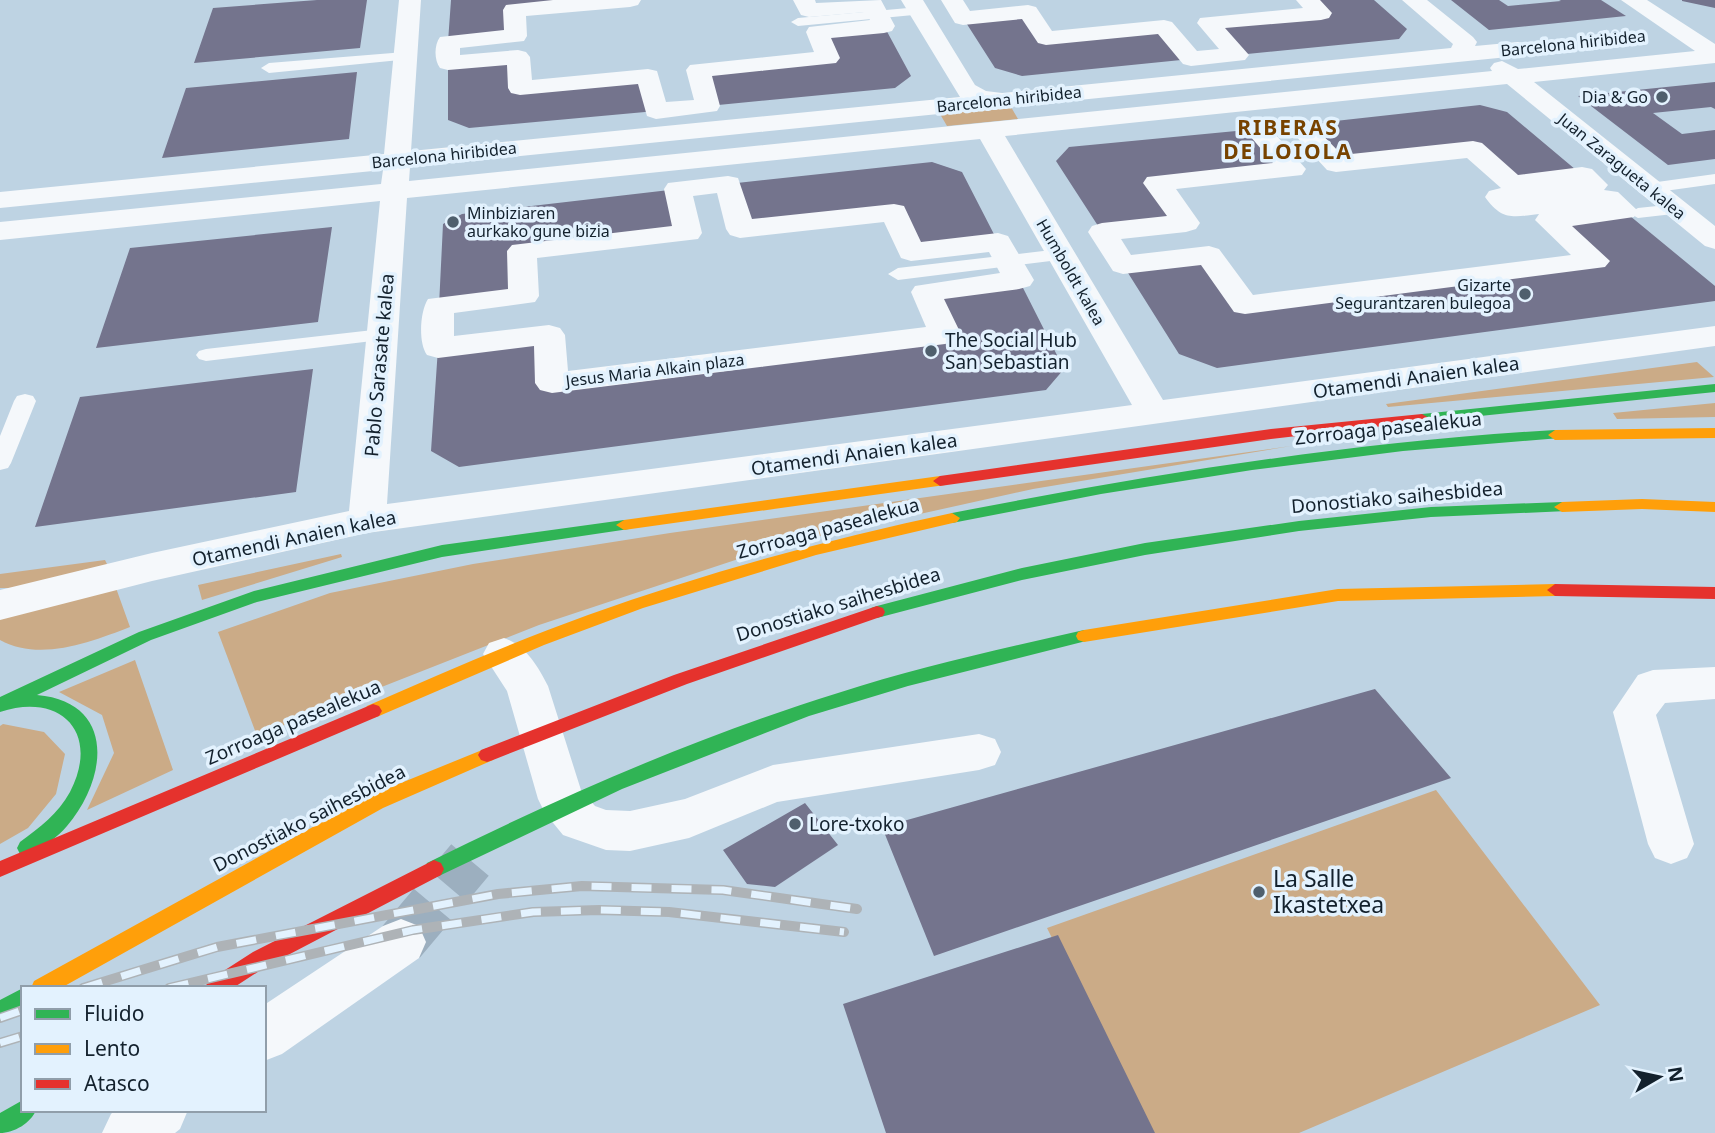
<svg xmlns="http://www.w3.org/2000/svg" width="1715" height="1133" viewBox="0 0 1715 1133" font-family="'Noto Sans',sans-serif">
<style>
.green{fill:#cbab87}
.building{fill:#74748d}
.lines{fill:none;stroke-linecap:round;stroke-linejoin:round}
.street-tunnel{stroke:#9cafbf;stroke-width:49;stroke-dasharray:49 24;stroke-linecap:butt}
.lane{fill:#f5f8fb;fill-rule:evenodd}
.street{fill:#f5f8fb;fill-rule:evenodd}
.fast{fill:#30b455;fill-rule:evenodd}
.slow{fill:#ff9f0a;fill-rule:evenodd}
.jam{fill:#e5322d;fill-rule:evenodd}
.rail-casing{stroke:#aeb3b7;stroke-width:10}
.rail{stroke:#e3f2fe;stroke-width:7;stroke-dasharray:20;stroke-linecap:butt}
.poi-dot{fill:#4f5f6d;stroke:#e3f2fe;stroke-width:2.5}
.labels{text-anchor:middle;stroke-width:7;stroke-linejoin:round;paint-order:stroke}
.far-street-label{font-size:16px;fill:#13212d;stroke:#e3f2fe}
.far-poi-label{font-size:16px;fill:#13212d;stroke:#e3f2fe;text-anchor:end}
.poi-label{font-size:19px;fill:#13212d;stroke:#e3f2fe;text-anchor:start}
.street-label{font-size:19px;fill:#13212d;stroke:#e3f2fe}
.far-district-label{font-size:21px;font-weight:bold;letter-spacing:2px;fill:#774300;stroke:#e3f2fe}
.near-poi-label{font-size:23px;fill:#13212d;stroke:#e3f2fe;text-anchor:start}
</style>
<rect width="100%" height="100%" fill="#bed3e3"/>
<path class="green" d="M1011,107L1018,119L947,126L940,114Z
M1697,362L1714,377L1388,407L1386,404Z
M1715,403V417L1617,419L1613,413Z
M1291,446L1033,489L784,544L539,625L257,736L218,632L330,593L473,564L670,533Z
M341,554L342,557L202,600L198,585Z
M105,560L108,566L15,588H0V574Z
M116,588L130,627C91,642 40,662 0,640V619Z
M135,660L173,770L87,810L114,753L102,715L59,692Z
M3,724L44,732L65,754L56,794L28,828L0,844V726Z
M1436,790L1600,1005L1299,1133H1149L1047,928Z"/>
<path class="building" d="M317,0H367L360,48L194,63L213,8Z
M451,0H607L514,10L516,36L448,42Z
M1307,0H1374L1407,29L1399,39L1237,55L1208,23L1321,13Z
M1451,0H1499L1508,6L1561,1L1559,0H1601L1626,16L1489,30Z
M1682,0H1715V8L1682,1Z
M1028,12L1046,38L1164,27L1191,59L1022,76L995,68L963,18Z
M884,26L911,76L895,88L708,106L698,70L828,58L817,32Z
M518,57L520,88L648,76L656,111L469,128L448,120V63Z
M357,72L349,139L162,158L186,88Z
M1715,82V109L1711,107L1653,113L1682,134L1715,130V159L1668,165L1578,96Z
M1480,105L1507,112L1582,175L1512,184L1473,149L1336,164L1299,125Z
M1257,129L1293,169L1157,183L1186,223L1102,232L1056,161L1069,147Z
M932,162L962,172L998,242L911,252L894,212L740,229L728,184Z
M678,189L688,233L522,251L524,296L439,306L443,224L462,214Z
M1624,211L1715,286V301L1217,368L1179,354L1123,265L1209,255L1245,305L1595,261L1549,220Z
M332,227L318,322L96,348L130,248Z
M1019,280L1064,369L1046,390L459,467L431,451L438,348L549,335L552,383L945,334L926,292Z
M313,369L296,492L35,527L80,397Z
M1375,689L1451,778L934,956L882,827Z
M805,803L838,845L775,887L747,884L723,850Z
M1058,935L1155,1133H886L843,1004Z"/>
<g class="lines">
<path class="street-tunnel" d="M401,942L470,860"/>
<path class="lane" d="M919,7L924,8V14L798,26L791,22L798,18Z
M405,52L410,53L412,56L410,59L269,73L261,68L269,63Z
M1715,174V184L1650,193L1641,188L1650,183Z
M1676,204L1682,205L1685,209L1682,213L1638,218L1629,213L1638,208Z
M1060,249L1069,255L1067,259L898,280L888,274L898,268Z
M382,329L389,331L392,335L389,339L206,361L199,359L196,355L199,351L206,349Z
M25,394L33,396L36,401L11,463L8,468L0,470V436L14,401L17,396Z"/>
<path class="street" d="M399,0H421L411,151L960,97L901,0H923L975,85L986,91L1002,93L1451,48L1453,44L1402,0H1427L1473,37L1477,42L1475,46L1518,42L1526,44L1530,49L1526,54L1518,56L410,167L409,181L1492,71L1490,68L1494,63L1502,61L1518,69L1695,51L1621,0H1647L1715,44V63L1534,82L1715,226V249L1705,246L1507,84L1005,136L1163,400L1715,326V346L367,533L152,581L0,620V590L152,553L349,511L380,201L0,240V222L381,184L383,170L0,208V192L384,154ZM980,139L1132,405L387,504L407,198Z
M553,0H641L638,5L630,7L526,16L527,36L524,41L460,48V55L518,50L526,52L530,57L532,80L648,69L657,71L666,102L694,100L686,70L690,65L814,52L806,32L809,27L870,20L866,12L809,17L801,15L793,0H815L816,3L881,0L895,26L892,31L884,33L831,38L840,58L836,63L712,76L720,106L717,111L656,119L647,116L638,84L520,95L511,93L508,88L507,65L448,70L440,68C434,60 434,45 440,37L504,30L503,10L506,5Z
M941,0H963L970,11L1028,5L1036,7L1052,31L1164,20L1172,22L1197,51L1219,49L1197,23L1200,18L1303,8L1296,0H1320L1332,13L1329,18L1321,20L1225,28L1249,55L1245,60L1191,66L1183,64L1158,34L1046,45L1038,43L1022,19L963,25L955,23Z
M1299,117L1308,120L1342,155L1473,141L1482,143L1518,175L1582,167L1592,169L1608,185L1604,190L1618,192L1638,211L1634,217L1572,226L1610,261L1605,267L1245,314L1234,312L1201,265L1123,274L1113,271L1088,232L1092,226L1102,223L1167,216L1143,183L1147,177L1273,163L1244,129L1248,124ZM1293,133L1327,170L1336,172L1467,158L1501,188L1489,191L1485,197C1502,221 1513,217 1539,214L1535,220L1571,255L1253,295L1219,249L1209,246L1131,255L1121,239L1186,232L1196,229L1200,223L1176,189L1302,175L1306,169L1276,135Z
M728,176L738,178L752,219L894,204L904,206L921,242L998,233L1008,236L1034,280L1030,286L1019,289L944,299L961,334L956,341L945,344L552,393L540,390L535,383L534,346L438,358L427,355C418,343 420,311 428,299L508,289L507,251L512,245L672,226L664,189L668,183ZM717,193L726,229L730,235L740,238L884,222L901,258L911,261L989,252L1000,273L915,286L911,292L926,327L568,371L565,335L560,328L549,325L454,336V313L535,302L539,296L537,258L698,239L702,233L693,196Z
M504,638C525,645 538,666 548,686L581,790L595,806L606,810L630,811L685,799L773,765L979,734L995,739L1001,752L995,765L979,770L777,802L689,838L630,851L606,850L563,835L545,813L538,799L507,691L483,654L489,643Z
M1715,667V699L1665,703L1656,715L1694,844L1687,858L1671,864L1655,858L1648,844L1613,712L1638,675L1653,670Z
M401,919L419,926L426,942L419,958L282,1054L264,1061V1005L383,926Z
M115,1110H188L180,1129L175,1133H102L111,1114Z"/>
<path class="fast" d="M1715,384V392L1422,422L1415,418L1422,414Z
M1555,430L1562,435L1560,438L1403,451L1252,470L1101,494L952,523L944,518L952,513C1152,474 1352,442 1555,430Z
M1562,502L1567,503L1570,507L1567,511L1431,517L1299,531L1145,555L1022,580L877,618L871,616L869,612L871,608L877,606L1022,568L1145,543L1299,521L1431,507Z
M624,520L629,521L632,525L629,529L442,557L257,602L151,640L37,695C116,702 108,778 67,826C58,837 45,845 34,854L27,856L20,854L17,848L20,842C40,827 58,814 70,792C101,732 60,692 0,712V697L139,632L254,591L442,545Z
M1084,630L1090,632L1092,636L1090,640L908,686L809,716L622,789L441,875L434,878L427,875L424,869L427,863C560,797 696,737 838,693C919,667 1001,649 1084,630Z
M23,988V1009L0,1021V1000Z
M23,1100V1110H36C31,1123 14,1133 0,1133V1113Z"/>
<path class="slow" d="M1715,428V438L1555,440L1548,435L1555,430Z
M940,476L945,477L947,481L945,485L624,530L616,525L624,520Z
M1642,499L1715,502V512L1642,509L1562,512L1554,507L1562,502Z
M952,513L960,518L957,522L816,555L643,608L544,645L379,716L373,718L367,716L364,711L367,706C440,674 513,642 588,615C707,572 829,539 952,513Z
M1555,584L1563,590L1555,596L1338,601L1084,642L1078,640L1076,636L1078,632L1084,630L1338,589Z
M487,748L493,750L496,755L493,760L383,808L61,988H31L34,981L369,796Z"/>
<path class="jam" d="M1422,414L1429,418L1427,421L1271,439L940,486L933,481L940,476L1271,429Z
M1555,584L1715,587V599L1555,596L1547,590Z
M877,606L883,608L885,612L883,616L687,684L493,760L487,762L481,760L478,755L481,750L674,675Z
M373,704L379,706L382,711L379,716L0,877V861Z
M434,860L441,863L444,869L441,875L267,966L233,988H205L208,981L253,952Z"/>
<g class="rail-casing">
<path id="rail" d="M83,988L217,947L498,894L582,886L723,890L857,909
M169,988L413,930L533,912L599,910L669,912L844,932
M0,1018L23,1010
M0,1043L23,1036"/>
</g>
<use href="#rail" class="rail"/>
</g>
<g class="poi-dot">
<circle cx="1662" cy="97" r="7"/>
<circle cx="453" cy="222" r="7"/>
<circle cx="1525" cy="294" r="7"/>
<circle cx="931" cy="351" r="7"/>
<circle cx="795" cy="824" r="7"/>
<circle cx="1259" cy="892" r="7"/>
</g>
<g class="labels">
<g class="far-street-label">
<text transform="translate(1573 43) rotate(-6)" y="6">Barcelona hiribidea</text>
<text transform="translate(1009 99) rotate(-6)" y="6">Barcelona hiribidea</text>
<text transform="translate(444 155) rotate(-6)" y="6">Barcelona hiribidea</text>
<text transform="translate(1622 166) rotate(39)" y="6">Juan Zaragueta kalea</text>
<text transform="translate(1071 272) rotate(60)" y="6">Humboldt kalea</text>
<text transform="translate(655 370) rotate(-7)" y="6">Jesus Maria Alkain plaza</text>
</g>
<g class="far-poi-label">
<text x="1648" y="103">Dia &amp; Go</text>
<text x="467" y="219" text-anchor="start">Minbiziaren<tspan x="467" dy="18">aurkako gune bizia</tspan></text>
<text x="1511" y="291">Gizarte<tspan x="1511" dy="18">Segurantzaren bulegoa</tspan></text>
</g>
<g class="poi-label">
<text x="945" y="347">The Social Hub<tspan x="945" dy="22">San Sebastian</tspan></text>
<text x="809" y="831">Lore-txoko</text>
</g>
<g class="street-label">
<text transform="translate(379 365) rotate(-85)" y="7">Pablo Sarasate kalea</text>
<text transform="translate(1416 377) rotate(-8)" y="7">Otamendi Anaien kalea</text>
<text transform="translate(1388 428) rotate(-6)" y="7">Zorroaga pasealekua</text>
<text transform="translate(854 454) rotate(-8)" y="7">Otamendi Anaien kalea</text>
<text transform="translate(1397 497) rotate(-5)" y="7">Donostiako saihesbidea</text>
<text transform="translate(828 528) rotate(-15)" y="7">Zorroaga pasealekua</text>
<text transform="translate(294 538) rotate(-12)" y="7">Otamendi Anaien kalea</text>
<text transform="translate(838 604) rotate(-17)" y="7">Donostiako saihesbidea</text>
<text transform="translate(293 722) rotate(-23)" y="7">Zorroaga pasealekua</text>
<text transform="translate(309 818) rotate(-27)" y="7">Donostiako saihesbidea</text>
</g>
<g class="far-district-label">
<text x="1288" y="135">RIBERAS<tspan x="1288" dy="24">DE LOIOLA</tspan></text>
</g>
<g class="near-poi-label">
<text x="1273" y="887">La Salle<tspan x="1273" dy="26">Ikastetxea</tspan></text>
</g>
</g>
<rect x="21" y="986" width="245" height="126" fill="#e3f2fe" stroke="#909eaa" stroke-width="2"/>
<rect x="35" y="1009" width="35" height="10" fill="#30b455" stroke="#909eaa" stroke-width="2"/>
<text x="84" y="1021" font-size="21" fill="#13212d">Fluido</text>
<rect x="35" y="1044" width="35" height="10" fill="#ff9f0a" stroke="#909eaa" stroke-width="2"/>
<text x="84" y="1056" font-size="21" fill="#13212d">Lento</text>
<rect x="35" y="1079" width="35" height="10" fill="#e5322d" stroke="#909eaa" stroke-width="2"/>
<text x="84" y="1091" font-size="21" fill="#13212d">Atasco</text>
<g transform="translate(1659 1077) rotate(81)" stroke="#e3f2fe" stroke-width="5" paint-order="stroke">
<path d="M0-5L12 26L0 18L-12 26Z" fill="#13212d"/>
<text y="-10" font-size="19" font-weight="bold" text-anchor="middle" fill="#13212d">N</text>
</g>
</svg>
